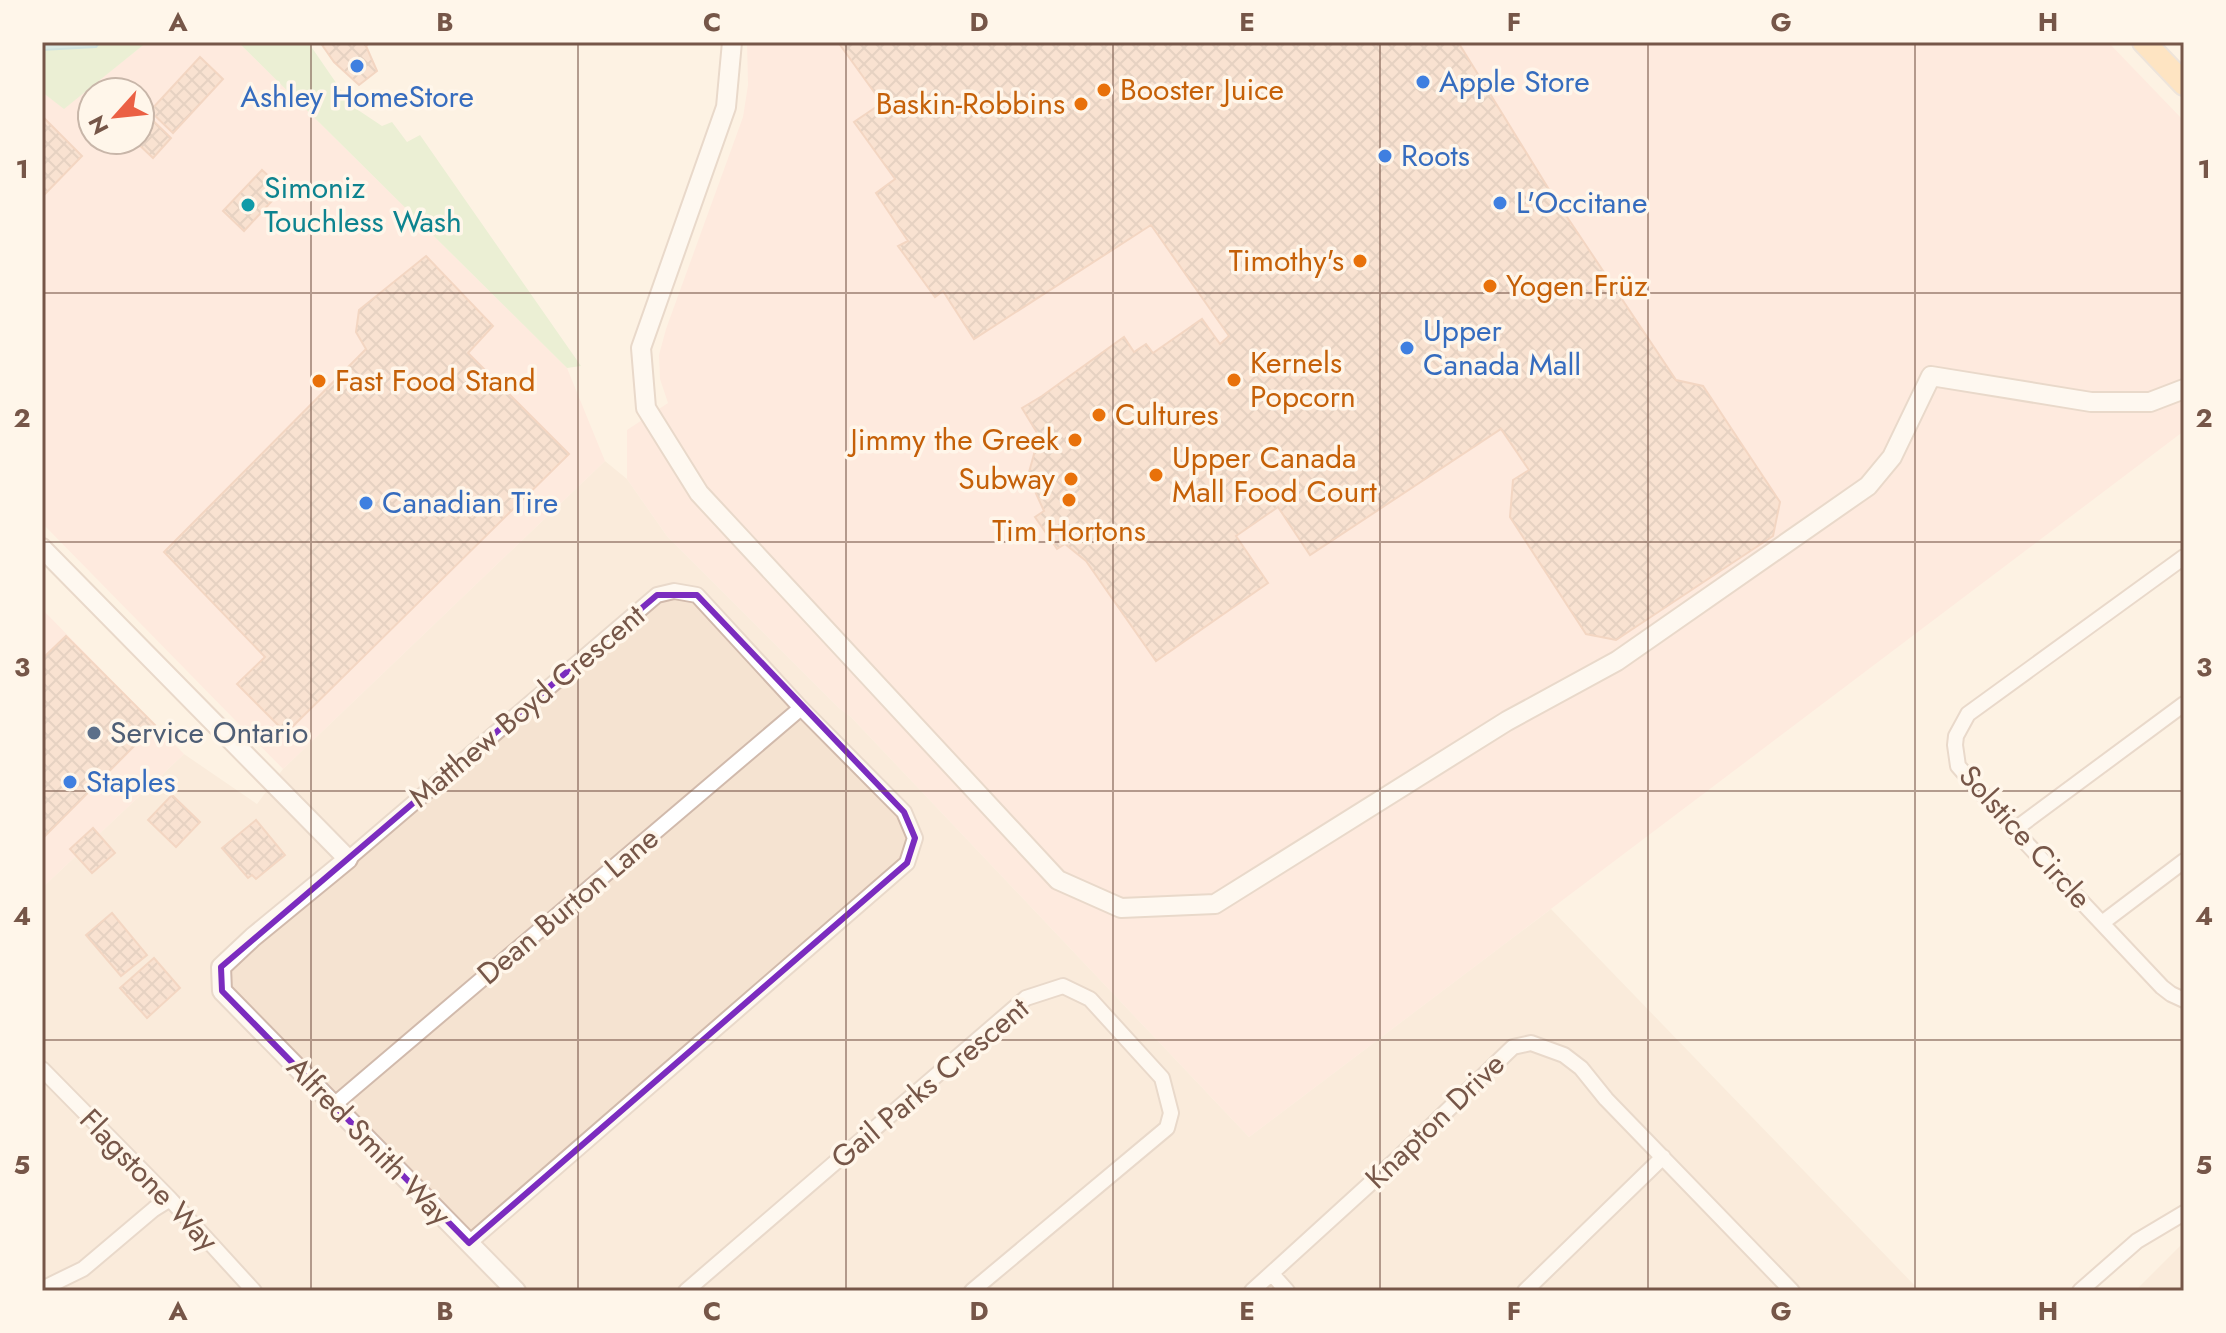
<svg xmlns="http://www.w3.org/2000/svg" width="2226" height="1333" viewBox="0 0 2226 1333" font-family="Jost,sans-serif">
<style>
.residential{fill:#f5e3d1}
.commercial{fill:#fee0d7;fill-rule:evenodd}
.grass{fill:#d5ebc1}
.water{fill:url(#water-ripples);stroke:#9dd3d9;stroke-width:2}
.building{fill:url(#building-cross-hatch);stroke:#e7b39a;stroke-width:2}
.lines{fill:none;stroke-linecap:round;stroke-linejoin:round}
.minor-casing{stroke:#d1baac;stroke-width:18}
.tertiary-casing{stroke:#d1baac;stroke-width:22}
.primary-casing{stroke:#dbd3cf;stroke-width:26}
.minor{stroke:#fff;stroke-width:14}
.tertiary{stroke:#fff;stroke-width:18}
.primary{stroke:#fed399;stroke-width:22}
.marked{fill:none;stroke:#7b2cbf;stroke-width:6;stroke-linejoin:round}
.grid{fill:none;stroke:#765648;stroke-width:2;stroke-opacity:0.55}
.shop-dot{fill:#3f7fe0;stroke:#fff6ea;stroke-width:3}
.food-dot{fill:#e8710a;stroke:#fff6ea;stroke-width:3}
.culture-dot{fill:#0f9aa8;stroke:#fff6ea;stroke-width:3}
.service-dot{fill:#5c6f8a;stroke:#fff6ea;stroke-width:3}
.labels{text-anchor:middle;stroke-width:7;stroke-linejoin:round;paint-order:stroke}
.shop-label{font-size:30px;fill:#366cbe;stroke:#fff6ea;text-anchor:start}
.food-label{font-size:30px;fill:#c56008;stroke:#fff6ea;text-anchor:start}
.culture-label{font-size:30px;fill:#0d838f;stroke:#fff6ea;text-anchor:start}
.street-label{font-size:30px;fill:#765648;stroke:#fff6ea}
.service-label{font-size:30px;fill:#4e5e75;stroke:#fff6ea;text-anchor:start}
.neatline{fill:none;stroke:#765648;stroke-width:3}
.grid-label{font-size:26px;text-anchor:middle;font-weight:bold;fill:#765648}
</style>
<defs>
<pattern id="water-ripples" width="26" height="14" patternUnits="userSpaceOnUse" patternTransform="scale(2)"><rect width="26" height="14" fill="#b7e3e7"/><path d="M2 4q2-2 4 0t4 0M15 11q2-2 4 0t4 0" fill="none" stroke="#99bbbd"/></pattern>
<pattern id="building-cross-hatch" width="8" height="8" patternUnits="userSpaceOnUse" patternTransform="scale(2)"><rect width="8" height="8" fill="#f3ceba"/><path d="M0 0l8 8M0 8l8-8" fill="none" stroke="#c9aa99"/></pattern>
</defs>
<rect width="100%" height="100%" fill="#fdf2e3"/>
<path class="residential" d="M605,461L627,479L667,536L839,708L851,717L1249,1137L1551,909L1920,1291H42V888L184,754L257,804L283,769Z
M2184,1242V1291H2135Z"/>
<path class="commercial" d="M147,42H238L567,368L605,461L283,769L42,523V92L64,108ZM92,92H140V140H92Z
M747,42H2108L2184,121V431L1249,1137L851,717L839,708L667,536L627,479V430L668,403L660,379L659,355L666,329L743,117L748,85Z
M42,609L184,754L42,888Z"/>
<path class="grass" d="M42,42H147L64,109L42,92Z
M238,42H308L352,106L382,126L392,122L407,142L420,135L581,366L567,368Z"/>
<path class="water" d="M42,42H100L96,47L42,50Z"/>
<path class="building" d="M320,42H371L366,46L377,71L359,85L334,62Z
M838,42H1458L1553,196L1676,380L1703,386L1780,502L1773,536L1616,640L1586,634L1510,517L1513,480L1529,470L1501,429L1310,555L1278,507L1236,536L1268,583L1156,661L1086,561L1065,544L1057,549L1035,517L1044,511L1028,476L1039,436L1022,408L1042,396L1124,337L1134,352L1146,344L1153,353L1202,319L1220,344L1229,336L1151,225L974,339L943,291L935,297L898,246L908,241L876,193L895,179L854,122L882,103Z
M200,57L223,79L173,133L150,111Z
M141,109L171,138L153,158L134,140H140Z
M42,116L82,156L42,197Z
M262,170L283,189L244,231L223,211Z
M426,256L493,326L468,353L569,454L286,733L237,684L265,657L164,552L366,349L356,332L359,310Z
M66,636L155,725L42,839V659Z
M172,795L200,822L176,847L148,820Z
M256,820L285,855L256,879L252,875L248,878L222,848Z
M93,828L115,853L92,873L70,849Z
M112,913L147,955L121,976L86,935Z
M154,958L180,988L147,1018L120,988Z"/>
<g class="lines">
<g class="minor-casing">
<path id="minor" d="M2184,557L1968,714L1956,736L1955,745L1958,766L2014,830L2162,987L2171,994L2184,1000
M2014,830L2184,704
M348,859L657,595L674,591L697,595L801,708L904,812L915,838L907,863L469,1243
M2102,923L2184,861
M42,1069L170,1199L254,1291
M335,1104L801,708
M1272,1274L1287,1291
M42,1289L83,1269L154,1209L170,1199
M686,1291L1026,998L1063,986L1090,999L1162,1078L1171,1113L1167,1128L972,1291
M1252,1291L1396,1160L1513,1047L1531,1043L1564,1055L1581,1068L1606,1099L1792,1291
M1525,1291L1663,1157
M2080,1291L2137,1241L2184,1213"/>
</g>
<g class="tertiary-casing">
<path id="tertiary" d="M732,42L726,107L641,348L646,408L699,493L1058,880L1121,908L1215,904L1507,721L1617,661L1868,486L1892,457L1931,376L2091,402H2150L2184,389
M42,548L348,859L253,937L221,967L222,991L516,1291"/>
</g>
<g class="primary-casing">
<path id="primary" d="M2144,42L2184,84"/>
</g>
<use href="#minor" class="minor"/>
<use href="#tertiary" class="tertiary"/>
<use href="#primary" class="primary"/>
</g>
<path d="M0 0H2226V1333H0ZM657,595H697L904,812L915,838L907,863L469,1243L222,991L221,967Z" fill="#fdf2e3" fill-opacity=".55" fill-rule="evenodd"/>
<path class="marked" d="M657,595H697L904,812L915,838L907,863L469,1243L222,991L221,967Z"/>
<path class="grid" d="M311,42V1291M578,42V1291M846,42V1291M1113,42V1291M1380,42V1291M1648,42V1291M1915,42V1291M42,293H2184M42,542H2184M42,791H2184M42,1040H2184"/>
<g class="shop-dot">
<circle cx="357" cy="66" r="8"/>
<circle cx="1423" cy="82" r="8"/>
<circle cx="1385" cy="156" r="8"/>
<circle cx="1500" cy="203" r="8"/>
<circle cx="1407" cy="348" r="8"/>
<circle cx="366" cy="503" r="8"/>
<circle cx="70" cy="782" r="8"/>
</g>
<g class="food-dot">
<circle cx="1104" cy="90" r="8"/>
<circle cx="1081" cy="104" r="8"/>
<circle cx="1360" cy="261" r="8"/>
<circle cx="1490" cy="286" r="8"/>
<circle cx="1234" cy="380" r="8"/>
<circle cx="319" cy="381" r="8"/>
<circle cx="1099" cy="415" r="8"/>
<circle cx="1075" cy="440" r="8"/>
<circle cx="1156" cy="475" r="8"/>
<circle cx="1071" cy="479" r="8"/>
<circle cx="1069" cy="500" r="8"/>
</g>
<circle class="culture-dot" cx="248" cy="205" r="8"/>
<circle class="service-dot" cx="94" cy="733" r="8"/>
<g class="labels">
<g class="shop-label">
<text x="1439" y="92">Apple Store</text>
<text x="357" y="107" text-anchor="middle">Ashley HomeStore</text>
<text x="1401" y="166">Roots</text>
<text x="1516" y="213">L'Occitane</text>
<text x="1423" y="341">Upper<tspan x="1423" dy="34">Canada Mall</tspan></text>
<text x="382" y="513">Canadian Tire</text>
<text x="86" y="792">Staples</text>
</g>
<g class="food-label">
<text x="1120" y="100">Booster Juice</text>
<text x="1065" y="114" text-anchor="end">Baskin-Robbins</text>
<text x="1344" y="271" text-anchor="end">Timothy's</text>
<text x="1506" y="296">Yogen Früz</text>
<text x="1250" y="373">Kernels<tspan x="1250" dy="34">Popcorn</tspan></text>
<text x="335" y="391">Fast Food Stand</text>
<text x="1115" y="425">Cultures</text>
<text x="1059" y="450" text-anchor="end">Jimmy the Greek</text>
<text x="1172" y="468">Upper Canada<tspan x="1172" dy="34">Mall Food Court</tspan></text>
<text x="1055" y="489" text-anchor="end">Subway</text>
<text x="1069" y="541" text-anchor="middle">Tim Hortons</text>
</g>
<g class="culture-label">
<text x="264" y="198">Simoniz<tspan x="264" dy="34">Touchless Wash</tspan></text>
</g>
<g class="street-label">
<text transform="translate(527 706) rotate(-40)" y="10">Matthew Boyd Crescent</text>
<text transform="translate(2025 837) rotate(48)" y="10">Solstice Circle</text>
<text transform="translate(568 906) rotate(-40)" y="10">Dean Burton Lane</text>
<text transform="translate(930 1083) rotate(-40)" y="10">Gail Parks Crescent</text>
<text transform="translate(1435 1121) rotate(-44)" y="10">Knapton Drive</text>
<text transform="translate(369 1141) rotate(46)" y="10">Alfred Smith Way</text>
<text transform="translate(149 1180) rotate(46)" y="10">Flagstone Way</text>
</g>
<g class="service-label">
<text x="110" y="743">Service Ontario</text>
</g>
</g>
<rect width="2226" height="1333" fill="none" stroke="#fff6ea" stroke-width="88"/>
<g transform="translate(116 116) rotate(243)"><circle r="38" fill="#fff6ea" stroke="#c8b6a9" stroke-width="2"/>
<path d="M0-6L14 30L0 20L-14 30Z" fill="#eb6044"/>
<text y="-12" font-size="22" font-weight="bold" text-anchor="middle" fill="#765648">N</text>
</g>
<rect x="44" y="44" width="2138" height="1245" class="neatline"/>
<g class="grid-label">
<text x="178" y="31">A</text>
<text x="445" y="31">B</text>
<text x="712" y="31">C</text>
<text x="979" y="31">D</text>
<text x="1247" y="31">E</text>
<text x="1514" y="31">F</text>
<text x="1781" y="31">G</text>
<text x="2048" y="31">H</text>
<text x="22" y="178">1</text>
<text x="2204" y="178">1</text>
<text x="22" y="427">2</text>
<text x="2204" y="427">2</text>
<text x="22" y="676">3</text>
<text x="2204" y="676">3</text>
<text x="22" y="925">4</text>
<text x="2204" y="925">4</text>
<text x="22" y="1174">5</text>
<text x="2204" y="1174">5</text>
<text x="178" y="1320">A</text>
<text x="445" y="1320">B</text>
<text x="712" y="1320">C</text>
<text x="979" y="1320">D</text>
<text x="1247" y="1320">E</text>
<text x="1514" y="1320">F</text>
<text x="1781" y="1320">G</text>
<text x="2048" y="1320">H</text>
</g>
</svg>
